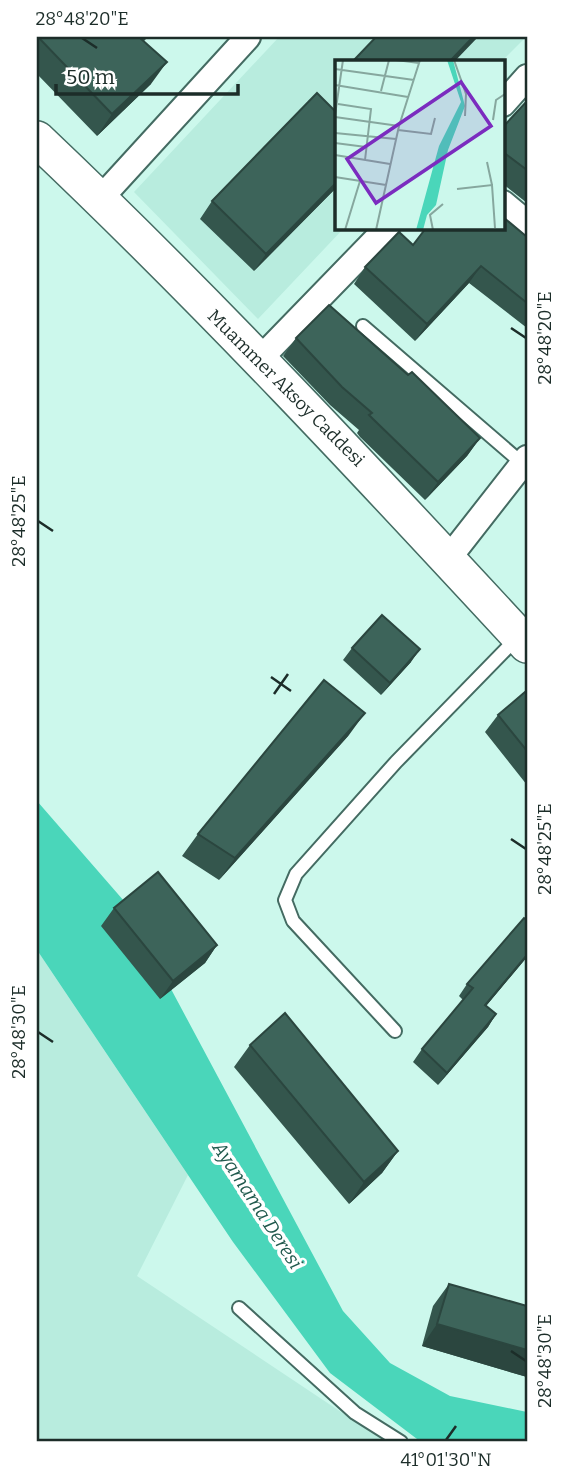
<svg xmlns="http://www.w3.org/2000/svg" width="564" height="1479" viewBox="0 0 564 1479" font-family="Bitter,serif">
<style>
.built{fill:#b8ecde}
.water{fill:#4ad6ba}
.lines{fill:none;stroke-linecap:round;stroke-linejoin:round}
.service-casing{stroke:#446b62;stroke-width:16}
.minor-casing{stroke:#446b62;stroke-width:28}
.secondary-casing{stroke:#446b62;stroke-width:38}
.service{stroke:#fff;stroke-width:12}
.minor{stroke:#fff;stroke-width:24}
.secondary{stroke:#fff;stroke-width:35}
.wall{fill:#34564d}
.shaded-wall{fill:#2b463f}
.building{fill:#3d645a;stroke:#2b463f;stroke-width:2}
.ticks{fill:none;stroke:#1c2d29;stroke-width:2.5}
.labels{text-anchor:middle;stroke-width:7;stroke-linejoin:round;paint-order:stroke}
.street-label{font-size:18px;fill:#1c2d29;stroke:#fff}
.water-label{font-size:19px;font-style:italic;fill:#20594d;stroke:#fff}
.inset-road{fill:none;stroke:#86a79e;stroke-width:2}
.view{fill:#7b2cbf;fill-opacity:0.15;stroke:#7b2cbf;stroke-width:3.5}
.inset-edge{fill:none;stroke:#1c2d29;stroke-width:3.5}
.neatline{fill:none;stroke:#1c2d29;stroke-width:2.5}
.ticks-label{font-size:18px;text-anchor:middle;fill:#1c2d29}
</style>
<rect width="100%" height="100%" fill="#ccf8ec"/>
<path class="built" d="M279,37H526L502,61H336V228H344L258,319L134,192Z
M37,950L188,1175L137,1276L386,1442H37Z"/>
<path class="water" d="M37,801L124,901L343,1311L390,1363L450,1396L527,1412V1442H421L330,1373L233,1242L37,950Z"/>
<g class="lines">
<g class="service-casing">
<path id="service" d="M363,326L523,464
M395,1031L293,921L285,900L296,874L396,762L516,639
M239,1308L355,1413L401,1442"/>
</g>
<g class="minor-casing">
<path id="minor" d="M503,104L527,77
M100,199L248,37
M503,203L527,223
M259,360L387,228
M448,559L527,458"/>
</g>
<g class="secondary-casing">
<path id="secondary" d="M37,139C208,301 368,473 527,645"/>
</g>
<use href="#service" class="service"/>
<use href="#minor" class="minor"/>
<use href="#secondary" class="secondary"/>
</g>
<path class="wall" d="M37,37H148L144,41L151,84L97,136L37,74Z
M527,101V203L503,184V127Z
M337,113V187L254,271L200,219L212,201Z
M527,237V328L469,283L415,341L354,284L365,267L413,245Z
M296,338L480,438L467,456L425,500L360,437L357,433L359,430L330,405L283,356Z
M352,648L411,662L381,695L343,660Z
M527,695V785L485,732L498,715Z
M349,735L219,880L182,856L198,834Z
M114,908L217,945L205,963L160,999L101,926Z
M527,920V957L486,1006L496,1014L488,1027L438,1085L413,1062L422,1049L463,1000L459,996L467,984Z
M250,1045L398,1151L382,1173L349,1204L234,1067Z
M449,1284L527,1306V1377L422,1346L433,1306Z"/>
<path class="shaded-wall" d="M473,37H478L455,61H450Z
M167,62L151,84L97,136L112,114Z
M337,182V187L254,271L266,254Z
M481,266L469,283L415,341L427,324Z
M480,438L467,456L425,500L438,482Z
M420,649L411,662L381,695L390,683Z
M365,713L349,735L219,880L235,858Z
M217,945L205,963L160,999L173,981Z
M527,955V957L476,1018L485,1005Z
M496,1014L488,1027L438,1085L447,1073Z
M398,1151L382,1173L349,1204L364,1182Z
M437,1324L527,1350V1377L422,1346Z"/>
<path class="building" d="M38,37H141L140,38L167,62L112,114Z
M376,37H473L450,61H356L354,60Z
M317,93L337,113V182L266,254L212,201Z
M527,101V170L503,152V127Z
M503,217L527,237V303L481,266L427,324L365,267L399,232L413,245L426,228H503Z
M329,305L408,375L412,372L480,438L438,482L373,419L369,415L372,413L342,387L296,338Z
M382,615L420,649L390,683L352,648Z
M324,680L365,713L235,858L198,834Z
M525,692L527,695V751L498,715Z
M158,872L217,945L173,981L114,908Z
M524,918L527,920V955L485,1005L496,1014L447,1073L422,1049L473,988L467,984Z
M285,1013L398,1151L364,1182L250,1045Z
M449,1284L527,1306V1350L437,1324Z"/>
<path class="ticks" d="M82,38L97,48M511,328L526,338M38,521L53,531M271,677L291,691M274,694L288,674M511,839L526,849M38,1032L53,1042M511,1351L526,1361M446,1440L456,1426"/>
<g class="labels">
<g class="street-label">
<text transform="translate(286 388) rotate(45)" y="6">Muammer Aksoy Caddesi</text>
</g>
<g class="water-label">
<text transform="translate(258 1205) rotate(57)" y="7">Ayamama Deresi</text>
</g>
</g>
<g transform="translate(335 60)">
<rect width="170" height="170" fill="#ccf8ec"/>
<path d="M112,0H118L130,46L113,90L101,145L92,155L88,170H81L104,86L126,42Z" fill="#4ad6ba"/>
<path class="inset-road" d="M61,0L84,3M119,0L131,34L130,56M0,9L79,20M0,25L73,37M46,31L54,0M3,44L36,49L30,100M0,55L8,0M0,57L64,66M158,60L161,40L170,34M63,70L96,74L100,58M0,73L61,79M0,83L31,87M0,95L55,104M152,102L157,125M0,117L51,125M122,129L157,125L160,168M10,170L25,121M41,170L64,66L85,0M98,170L95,155L108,144"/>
<path class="view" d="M126,22L156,66L41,143L12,99Z"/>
<rect width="170" height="170" class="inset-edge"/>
</g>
<rect width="564" height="1479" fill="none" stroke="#ffffff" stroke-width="77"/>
<path d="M56 84v10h182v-10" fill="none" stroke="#1c2d29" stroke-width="3.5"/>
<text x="66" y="84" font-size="21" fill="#1c2d29" stroke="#ffffff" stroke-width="5" paint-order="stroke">50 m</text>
<rect x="38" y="38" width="488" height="1402" class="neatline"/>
<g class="ticks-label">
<text x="82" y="25">28°48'20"E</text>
<text transform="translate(545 338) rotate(-90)" y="6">28°48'20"E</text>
<text transform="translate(19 521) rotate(-90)" y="6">28°48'25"E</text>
<text transform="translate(545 849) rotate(-90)" y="6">28°48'25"E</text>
<text transform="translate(19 1032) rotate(-90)" y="6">28°48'30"E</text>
<text transform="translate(545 1361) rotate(-90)" y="6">28°48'30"E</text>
<text x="446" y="1466">41°01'30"N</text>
</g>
</svg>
